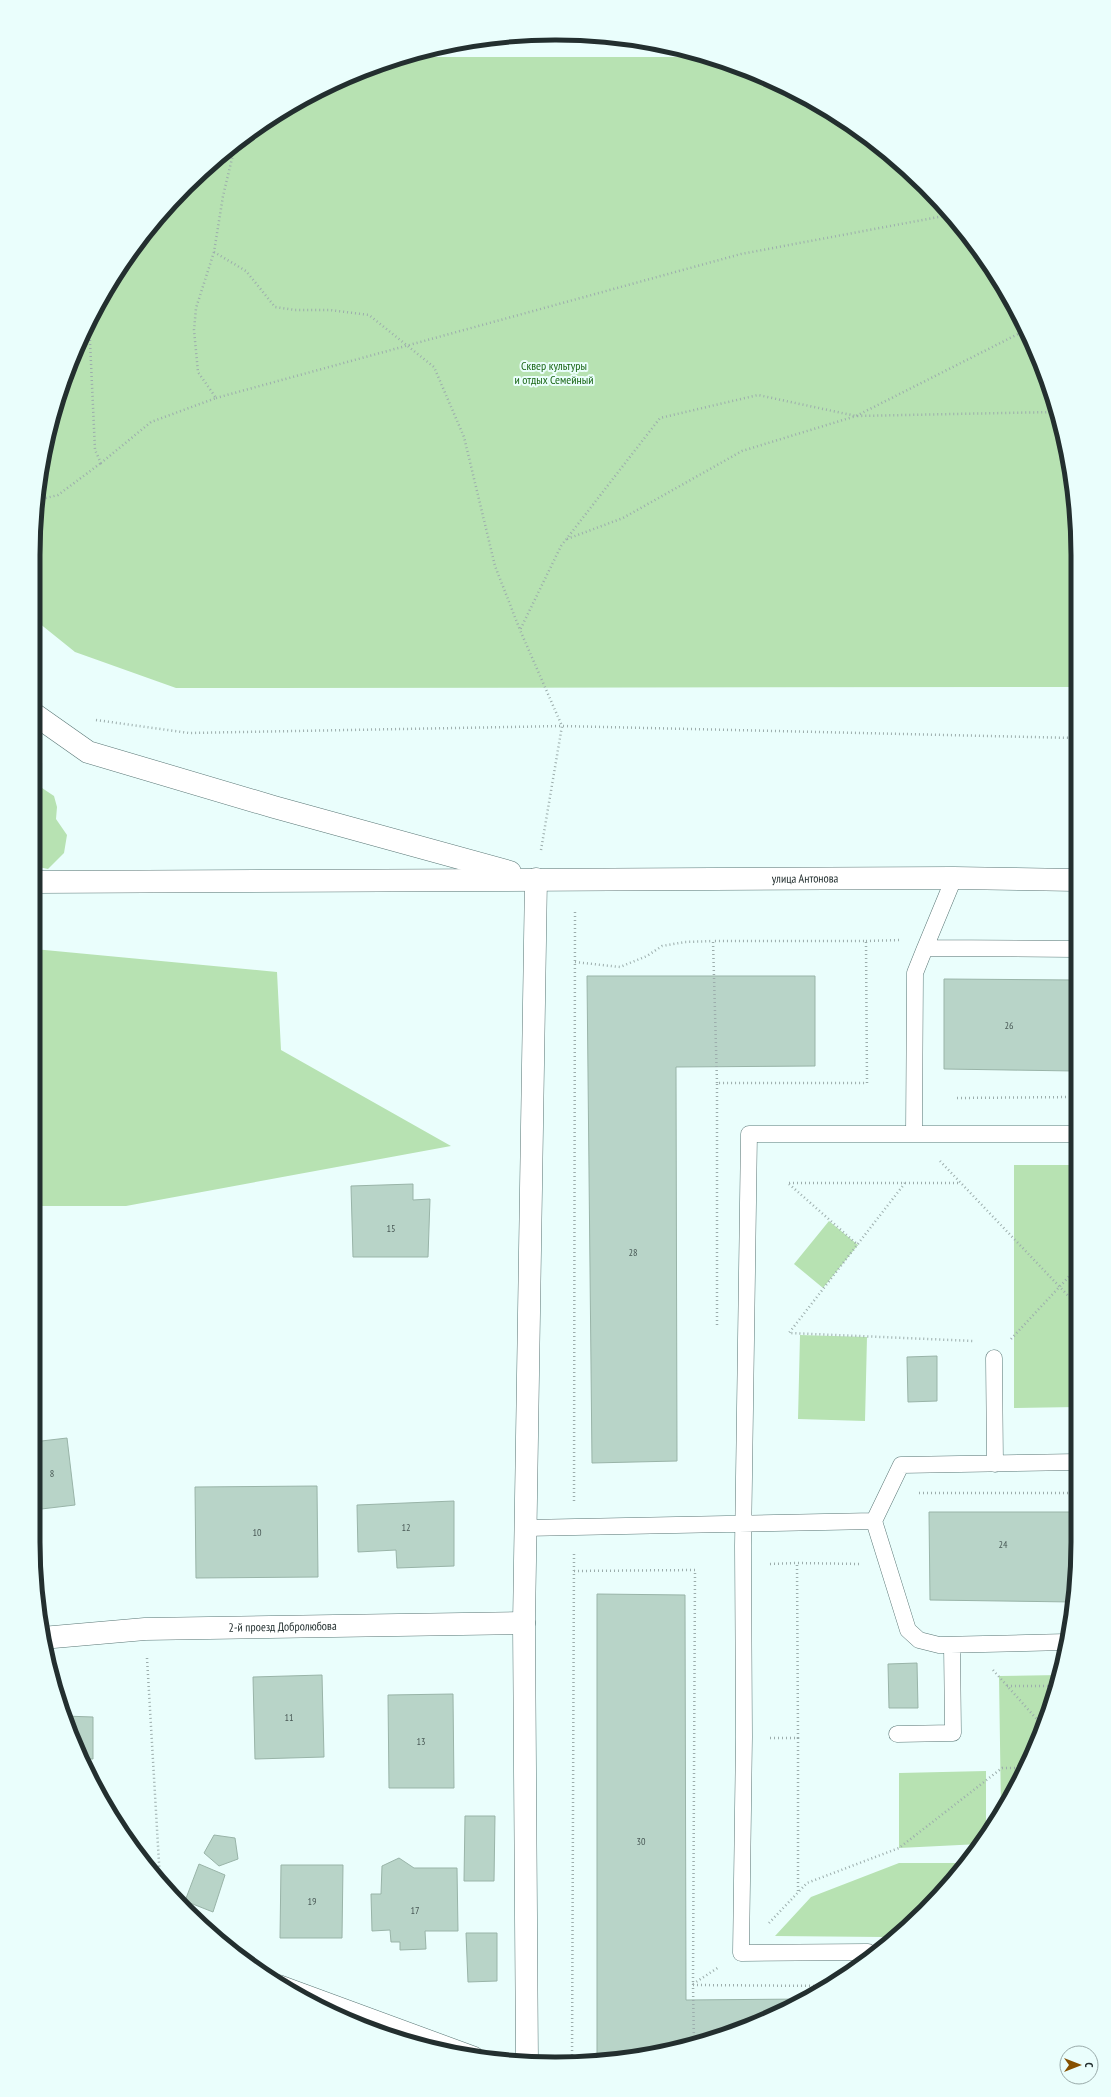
<svg xmlns="http://www.w3.org/2000/svg" width="1111" height="2097" viewBox="0 0 1111 2097" font-family="'PT Sans Narrow',sans-serif">
<style>
.green{fill:#b7e2b2}
.building{fill:#b8d4c8;stroke:#99b4a8}
.lines{fill:none;stroke-linecap:round;stroke-linejoin:round}
.service-casing{stroke:#597675;stroke-width:17}
.minor-casing{stroke:#597675;stroke-width:23}
.path{stroke:#9cadac;stroke-width:2.5;stroke-dasharray:1 3;stroke-linecap:butt}
.service{stroke:#fff;stroke-width:16}
.minor{stroke:#fff;stroke-width:22}
.labels{text-anchor:middle;stroke-width:4;stroke-linejoin:round;paint-order:stroke}
.number-label{font-size:10px;fill:#485855}
.park-label{font-size:12px;fill:#1c6817;stroke:#eafefc}
.street-label{font-size:12px;fill:#232f2f;stroke:#eafefc}
.rim{fill:none;stroke:#232f2f;stroke-width:5}
</style>
<rect width="100%" height="100%" fill="#eafefc"/>
<path class="green" d="M402,57H708L787,87L900,163L970,238L1038,355L1073,487L1074,687L176,688L75,652L34,619V522L51,420L87,324L141,237L211,163L294,103L388,61Z
M34,785L42,788L54,796L57,807L56,819L67,835L64,853L48,869L34,866Z
M34,949L277,972L281,1050L451,1146L126,1206H33Z
M1014,1165H1076V1407L1014,1408Z
M829,1221L858,1245L823,1288L794,1264Z
M800,1335L867,1337L865,1421L798,1419Z
M1060,1675L1024,1773L1001,1810L999,1676Z
M986,1771V1835L980,1844L899,1848V1773Z
M899,1863H967L925,1911L883,1946V1937L775,1936L811,1897Z"/>
<path class="building" d="M587,976H815V1066L676,1067L677,1461L592,1463Z
M944,979L1075,980V1071L944,1069Z
M413,1184V1200L430,1199L428,1257H353L351,1186Z
M937,1356V1401L908,1402L907,1357Z
M67,1438L75,1505L33,1510V1442Z
M317,1486L318,1577L196,1578L195,1487Z
M454,1501V1566L397,1568L396,1550L358,1552L357,1505Z
M929,1512H1077V1575L1073,1602L930,1600Z
M597,1594L685,1595L686,2000L804,1999L756,2024L691,2046L597,2062Z
M917,1663L918,1708H889L888,1664Z
M322,1675L324,1757L255,1759L253,1677Z
M453,1694L454,1788H389L388,1695Z
M64,1716L93,1717V1759H83Z
M465,1816H495L494,1881H464Z
M214,1835L235,1838L238,1859L219,1866L204,1853Z
M399,1858L414,1868H457L458,1931H425L426,1949L400,1950V1942H391L390,1930L372,1931L371,1894H381L382,1866Z
M199,1864L225,1875L213,1912L185,1901Z
M281,1865H343L342,1938H280Z
M466,1933H497V1981L468,1982Z"/>
<g class="lines">
<g class="service-casing">
<path id="service" d="M954,878L925,948L1075,949
M914,1134L915,973L925,948
M994,1358L995,1464
M525,1528L874,1521
M1066,1642L939,1645L919,1640L908,1630L874,1521L901,1465L1077,1462
M897,1734L953,1733L952,1645
M868,1957V1952L741,1953L744,1737L743,1546L749,1134H1076
M279,1983L475,2055"/>
</g>
<g class="minor-casing">
<g id="minor">
<path d="M34,714L88,752L274,807L510,872"/>
<path id="s1" d="M34,882L954,878L1075,880"/>
<path id="s2" d="M42,1638L145,1629L524,1623"/>
<path d="M527,2063L524,1623L536,879"/>
</g>
</g>
<path class="path" d="M235,146L223,196L214,252L246,271L275,307L295,310H330L369,315L434,367L464,437L495,566L520,630
M229,150L231,157
M89,320L95,450L101,463L151,422L216,398L198,372L194,330L196,308L214,252
M216,398L741,254L949,215
M38,500L58,495L101,463
M567,539L623,518L742,451L856,416L1024,331
M96,720L189,733L562,726L1074,738
M541,850L562,726L520,630L561,546L660,418L758,395L856,416L1053,412
M866,941L900,940
M575,962L620,967L647,956L662,946L685,942L713,941
M717,1083L713,941H866L867,1083H717V1328
M957,1098L1075,1097
M940,1161L1076,1304
M789,1183H961
M905,1183L789,1333L974,1341
M789,1184L858,1245
M1011,1339L1076,1269
M919,1493H1077
M574,1501L575,910
M770,1564L797,1563
M574,1571L695,1570L693,1985
M147,1658L160,1880
M993,1670L1042,1725
M1007,1686H1057
M770,1738H798V1893
M798,1738L797,1563L859,1564
M769,1923L807,1883L899,1848L1002,1768H1026
M693,1984L719,1967
M694,2045L693,1985L827,1986
M572,2063L574,1554"/>
<use href="#service" class="service"/>
<use href="#minor" class="minor"/>
</g>
<g class="labels">
<g class="number-label">
<text x="1009" y="1029">26</text>
<text x="391" y="1232">15</text>
<text x="633" y="1256">28</text>
<text x="52" y="1477">8</text>
<text x="406" y="1531">12</text>
<text x="257" y="1536">10</text>
<text x="1003" y="1548">24</text>
<text x="289" y="1721">11</text>
<text x="421" y="1745">13</text>
<text x="641" y="1845">30</text>
<text x="312" y="1905">19</text>
<text x="415" y="1914">17</text>
</g>
<g class="park-label">
<text x="554" y="370">Сквер культуры<tspan x="554" dy="14">и отдых Семейный</tspan></text>
</g>
<g class="street-label">
<text dy="4" stroke="none"><textPath href="#s1" startOffset="771">улица Антонова</textPath></text>
<text dy="4" stroke="none"><textPath href="#s2" startOffset="241">2-й проезд Добролюбова</textPath></text>
</g>
</g>
<path d="M0 0H1111V2097H0ZM555 40H556A515 515 0 0 1 1071 555V1542A515 515 0 0 1 556 2057H555A515 515 0 0 1 40 1542V555A515 515 0 0 1 555 40Z" fill="#eafefc" fill-rule="evenodd"/>
<path class="rim" d="M555 40H556A515 515 0 0 1 1071 555V1542A515 515 0 0 1 556 2057H555A515 515 0 0 1 40 1542V555A515 515 0 0 1 555 40Z"/>
<g transform="translate(1079 2065) rotate(90)"><circle r="19" fill="#eafefc" stroke="#9aabaa"/>
<path d="M0-3L7 15L0 10L-7 15Z" fill="#865000"/>
<text y="-6" font-size="11" font-weight="bold" text-anchor="middle" fill="#232f2f">С</text>
</g>
</svg>
